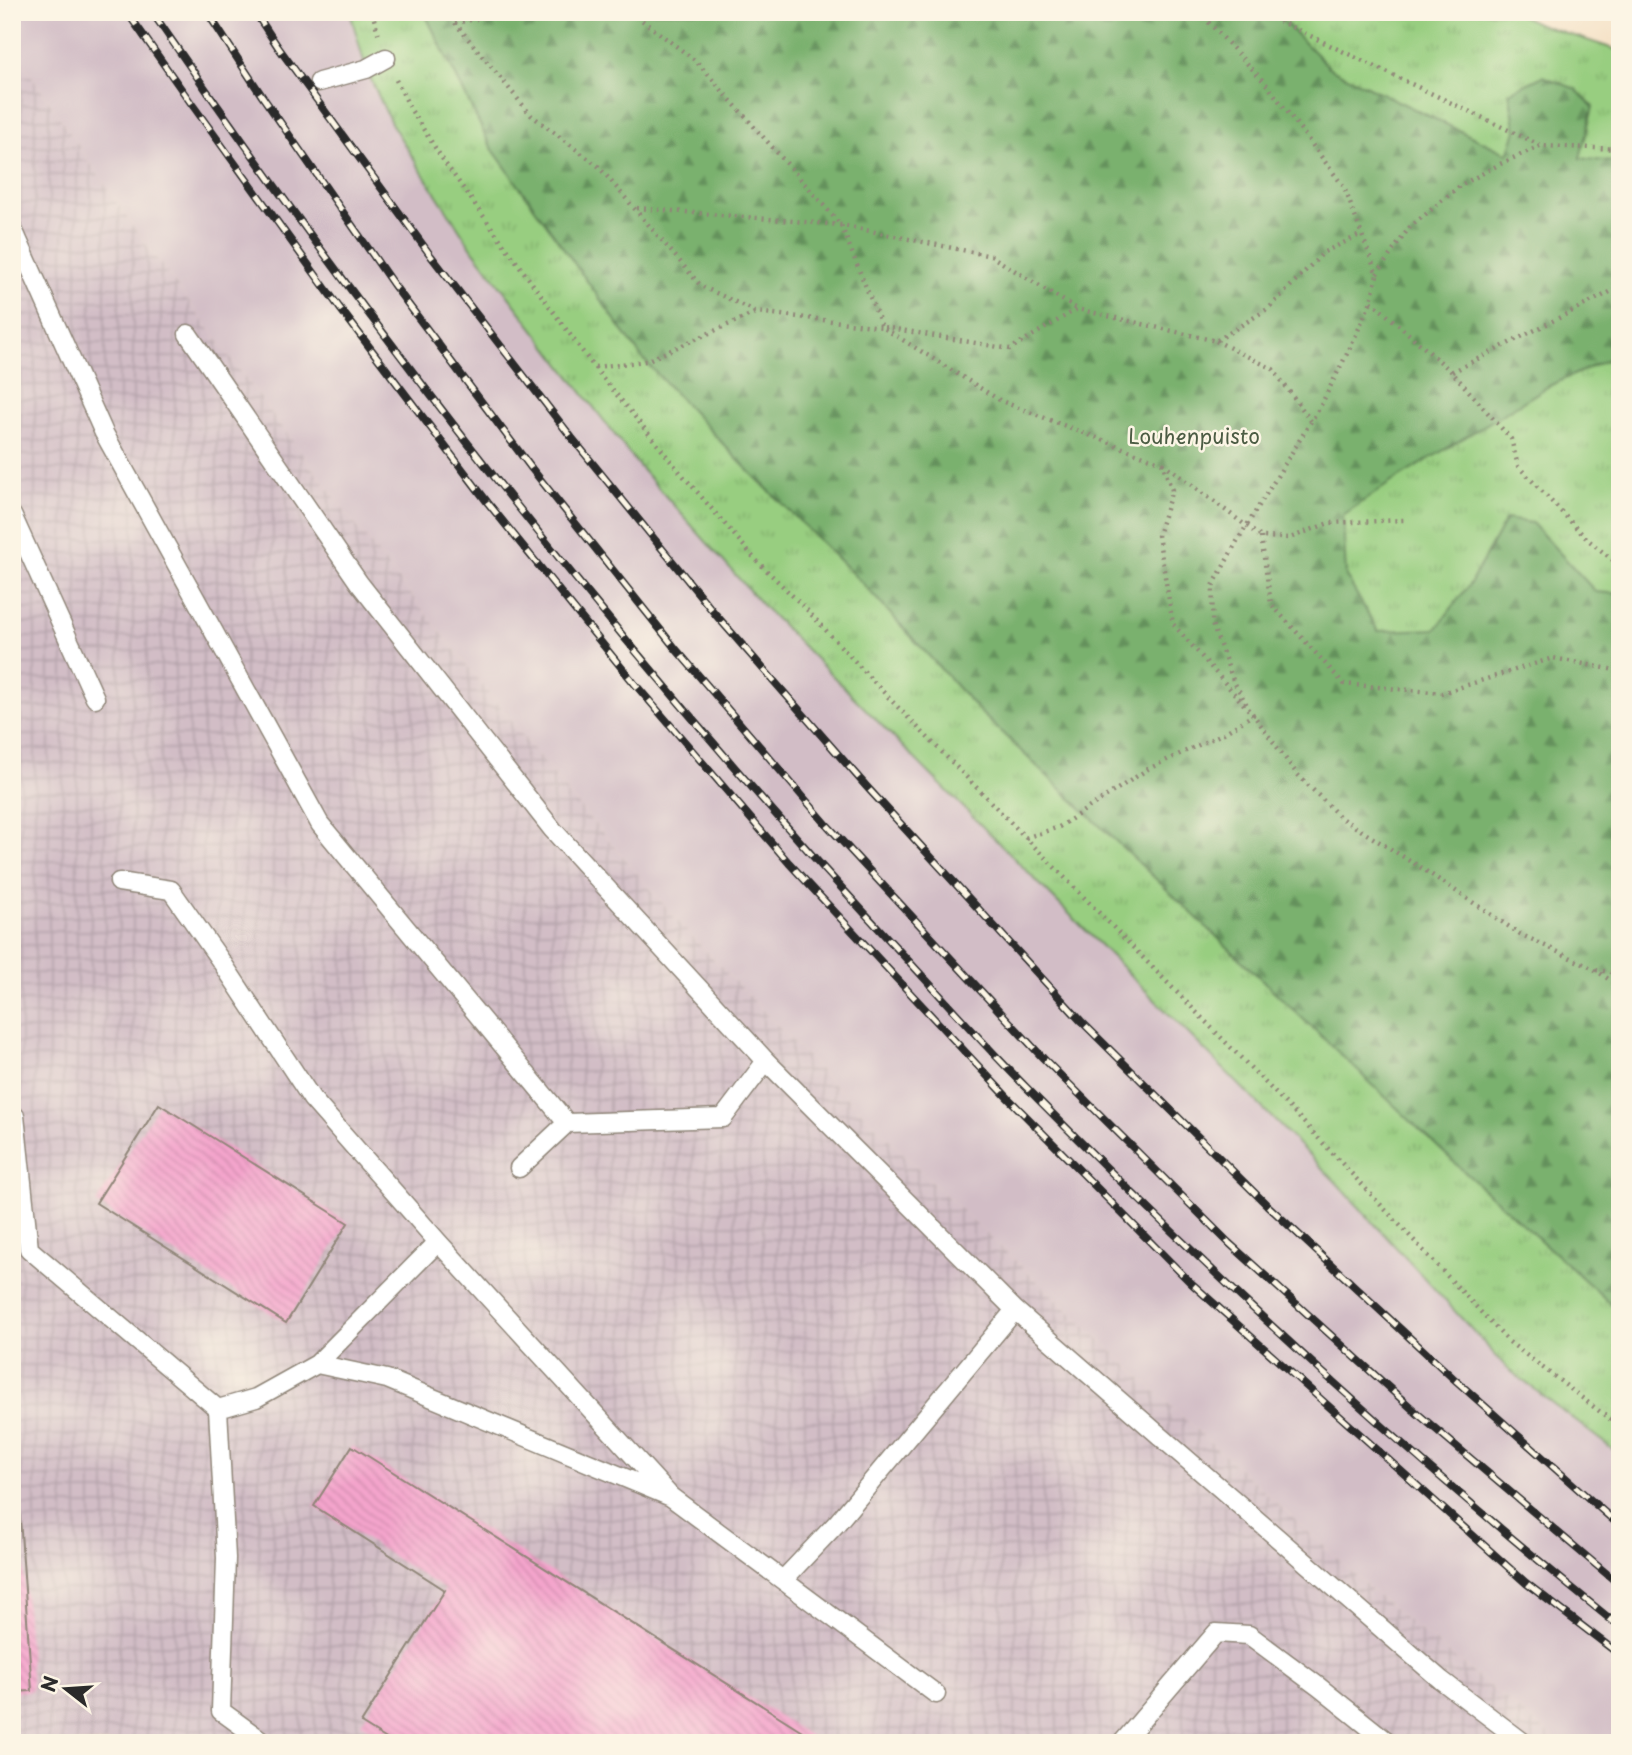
<svg xmlns="http://www.w3.org/2000/svg" width="1632" height="1755" viewBox="0 0 1632 1755" font-family="'Playpen Sans',sans-serif">
<style>
.industrial{fill:url(#industrial-grid)}
.railway{fill:#d2bdc6}
.grass{fill:url(#grass-tufts);stroke:#627c56;stroke-width:2}
.forest{fill:url(#forest-firs);stroke:#526e4c;stroke-width:2}
.building{fill:url(#building-back-hatch)}
.lines{fill:none;stroke-linecap:round;stroke-linejoin:round}
.lane-casing{stroke:#908679;stroke-width:21}
.path{stroke:#908679;stroke-width:4.5;stroke-dasharray:2 5;stroke-linecap:butt}
.lane{stroke:#fff;stroke-width:18}
.rail-casing{stroke:#2b2b2b;stroke-width:8}
.rail{stroke:#fcf5e5;stroke-width:5;stroke-dasharray:16;stroke-linecap:butt}
.labels{text-anchor:middle;stroke-width:5;stroke-linejoin:round;paint-order:stroke}
.park-label{font-size:21px;fill:#4c5c44;stroke:#fcf5e5}
</style>
<defs>
<pattern id="industrial-grid" width="8" height="8" patternUnits="userSpaceOnUse" patternTransform="scale(1.75)"><rect width="8" height="8" fill="#d2bdc6"/><path d="M0 4h8M4 0v8" fill="none" stroke="#b4a3aa"/></pattern>
<pattern id="grass-tufts" width="24" height="20" patternUnits="userSpaceOnUse" patternTransform="scale(1.75)"><rect width="24" height="20" fill="#98ce80"/><path d="M3 7l-1-3M5 7V3M7 7l1-3M15 17l-1-3M17 17v-4M19 17l1-3" fill="none" stroke="#83b16f"/></pattern>
<pattern id="forest-firs" width="22" height="20" patternUnits="userSpaceOnUse" patternTransform="scale(1.75)"><rect width="22" height="20" fill="#7ab16e"/><path d="M5 1l3.5 6h-7zM16 11l3.5 6h-7z" fill="#64905b"/></pattern>
<pattern id="building-back-hatch" width="6" height="6" patternUnits="userSpaceOnUse" patternTransform="scale(1.75)"><rect width="6" height="6" fill="#f4a4cc"/><path d="M-1 5l2 2M0 0l6 6M5-1l2 2" fill="none" stroke="#d18daf"/></pattern>
</defs>
<rect width="100%" height="100%" fill="#fcf5e5"/>
<filter id="ink" filterUnits="userSpaceOnUse"><feTurbulence type="fractalNoise" baseFrequency=".0143" numOctaves="2"/><feDisplacementMap in="SourceGraphic" scale="14" xChannelSelector="R" yChannelSelector="G"/><feConvolveMatrix kernelMatrix="1 2 1 2 8 2 1 2 1" color-interpolation-filters="sRGB"/></filter>
<filter id="wash" filterUnits="userSpaceOnUse"><feTurbulence type="fractalNoise" baseFrequency=".00686" numOctaves="4" result="noise"/><feDisplacementMap in="SourceGraphic" scale="28" xChannelSelector="R" yChannelSelector="G"/><feGaussianBlur stdDeviation="1.57" result="paint"/><feColorMatrix in="noise" values="0 0 0 0 0 0 0 0 0 0 0 0 0 0 0 0 0 1.4 0 .05"/><feComposite in="paint" operator="in"/></filter>
<g filter="url(#wash)">
<rect width="100%" height="100%" fill="#f5e2c7"/>
<path class="industrial" d="M12,46L132,225L347,514L570,795L686,930L817,1067L941,1191L1199,1432L1384,1601L1560,1743H12Z"/>
<path class="railway" d="M12,12H350L366,69L391,123L425,177L473,250L638,465L763,606L1335,1181L1508,1369L1620,1455V1743H1560L1384,1601L1199,1432L941,1191L817,1067L686,930L570,795L347,514L132,225L12,46Z"/>
<path class="grass" d="M350,12H1514L1539,24L1620,51V1455L1508,1369L1335,1181L763,606L638,465L473,250L425,177L391,123L366,69Z"/>
<path class="forest" d="M424,12H1274L1331,69L1508,154L1516,131L1509,92L1543,76L1576,89L1593,107L1580,158L1620,163V354L1549,386L1390,483L1343,515L1346,576L1378,631L1436,629L1471,582L1506,519L1532,523L1596,592L1620,594V1312L1458,1166L981,713L865,586L740,462L643,359L491,147Z"/>
<g id="blocks">
<path class="building" d="M159,1104L348,1223L286,1323L96,1203Z
M12,1431H14L32,1691L12,1692Z
M352,1446L821,1743H393L361,1723L445,1590L314,1506Z"/>
</g>
</g>
<g filter="url(#ink)">
<use href="#blocks" fill-opacity="0" stroke="#908679" stroke-width="2"/>
<g class="lines">
<g class="lane-casing">
<path id="lane" d="M319,82L366,69L386,58
M12,227L104,433L320,824L567,1123L519,1168
M188,334L359,583L553,830L766,1061
M12,515L95,698
M119,882L171,890L223,964L312,1099L438,1242L671,1497L387,1379L317,1364
M12,1116H15L29,1249L218,1409
M567,1123L723,1118L766,1061L1015,1310L1441,1680L1524,1743
M671,1497L936,1694
M783,1580L837,1523L1015,1310
M265,1743L221,1711L226,1558L218,1409L256,1398L317,1364L438,1242
M1122,1743L1216,1633L1249,1635L1319,1687L1389,1743"/>
</g>
<path class="path" d="M372,12L379,36
M446,12L531,115L598,166L701,286L757,312L882,327L1001,401L1162,463L1172,490L1158,535L1173,624L1253,715L1224,733L1148,769L1059,827L1025,838
M631,12L696,61L841,225L882,327
M1199,12L1268,86L1344,187L1377,275L1371,301L1352,344L1320,407L1236,543L1213,586L1212,624L1233,680L1247,705
M1260,12L1542,146L1620,149
M455,23L513,12
M396,80L411,110L445,163L529,279L594,367L680,472L755,559L807,610L888,697L1293,1111L1508,1341L1620,1427
M637,208L841,225L991,256L1077,309
M1377,274L1409,228L1461,185L1500,164L1540,146
M1371,301L1452,372L1511,439L1518,466L1587,539L1620,566
M884,327L1010,349L1077,309L1216,341L1269,308L1324,252L1362,234
M1216,341L1273,369L1311,421
M595,367L646,361L757,312
M1452,372L1620,287
M1163,463L1261,537L1290,538L1329,523L1404,520
M1261,537L1271,604L1344,684L1442,693L1553,658L1620,671
M1252,713L1297,774L1341,818L1423,869L1520,934L1594,969L1620,987
M1596,970L1620,973"/>
<use href="#lane" class="lane"/>
<g class="rail-casing">
<path id="rail" d="M127,12L191,103L339,307L488,503L634,683L789,863L1008,1098L1190,1282L1526,1583L1620,1655
M152,12C377,339 622,651 891,942C936,990 979,1040 1026,1087C1214,1278 1411,1459 1620,1627
M207,12L262,96L393,284L532,469L675,648L828,826L1043,1058L1229,1243L1418,1414L1620,1585
M255,12L278,47L431,256L572,438L716,615L866,786L1081,1021L1267,1205L1453,1378L1620,1526"/>
</g>
<use href="#rail" class="rail"/>
</g>
</g>
<g class="labels">
<g class="park-label">
<text x="1194" y="444">Louhenpuisto</text>
</g>
</g>
<rect width="1632" height="1755" fill="none" stroke="#fcf5e5" stroke-width="42"/>
<g transform="translate(66 1689) rotate(287)" stroke="#fcf5e5" stroke-width="5" paint-order="stroke">
<path d="M0-5L12 26L0 18L-12 26Z" fill="#2b2b2b"/>
<text y="-10" font-size="19" font-weight="bold" text-anchor="middle" fill="#2b2b2b">N</text>
</g>
</svg>
